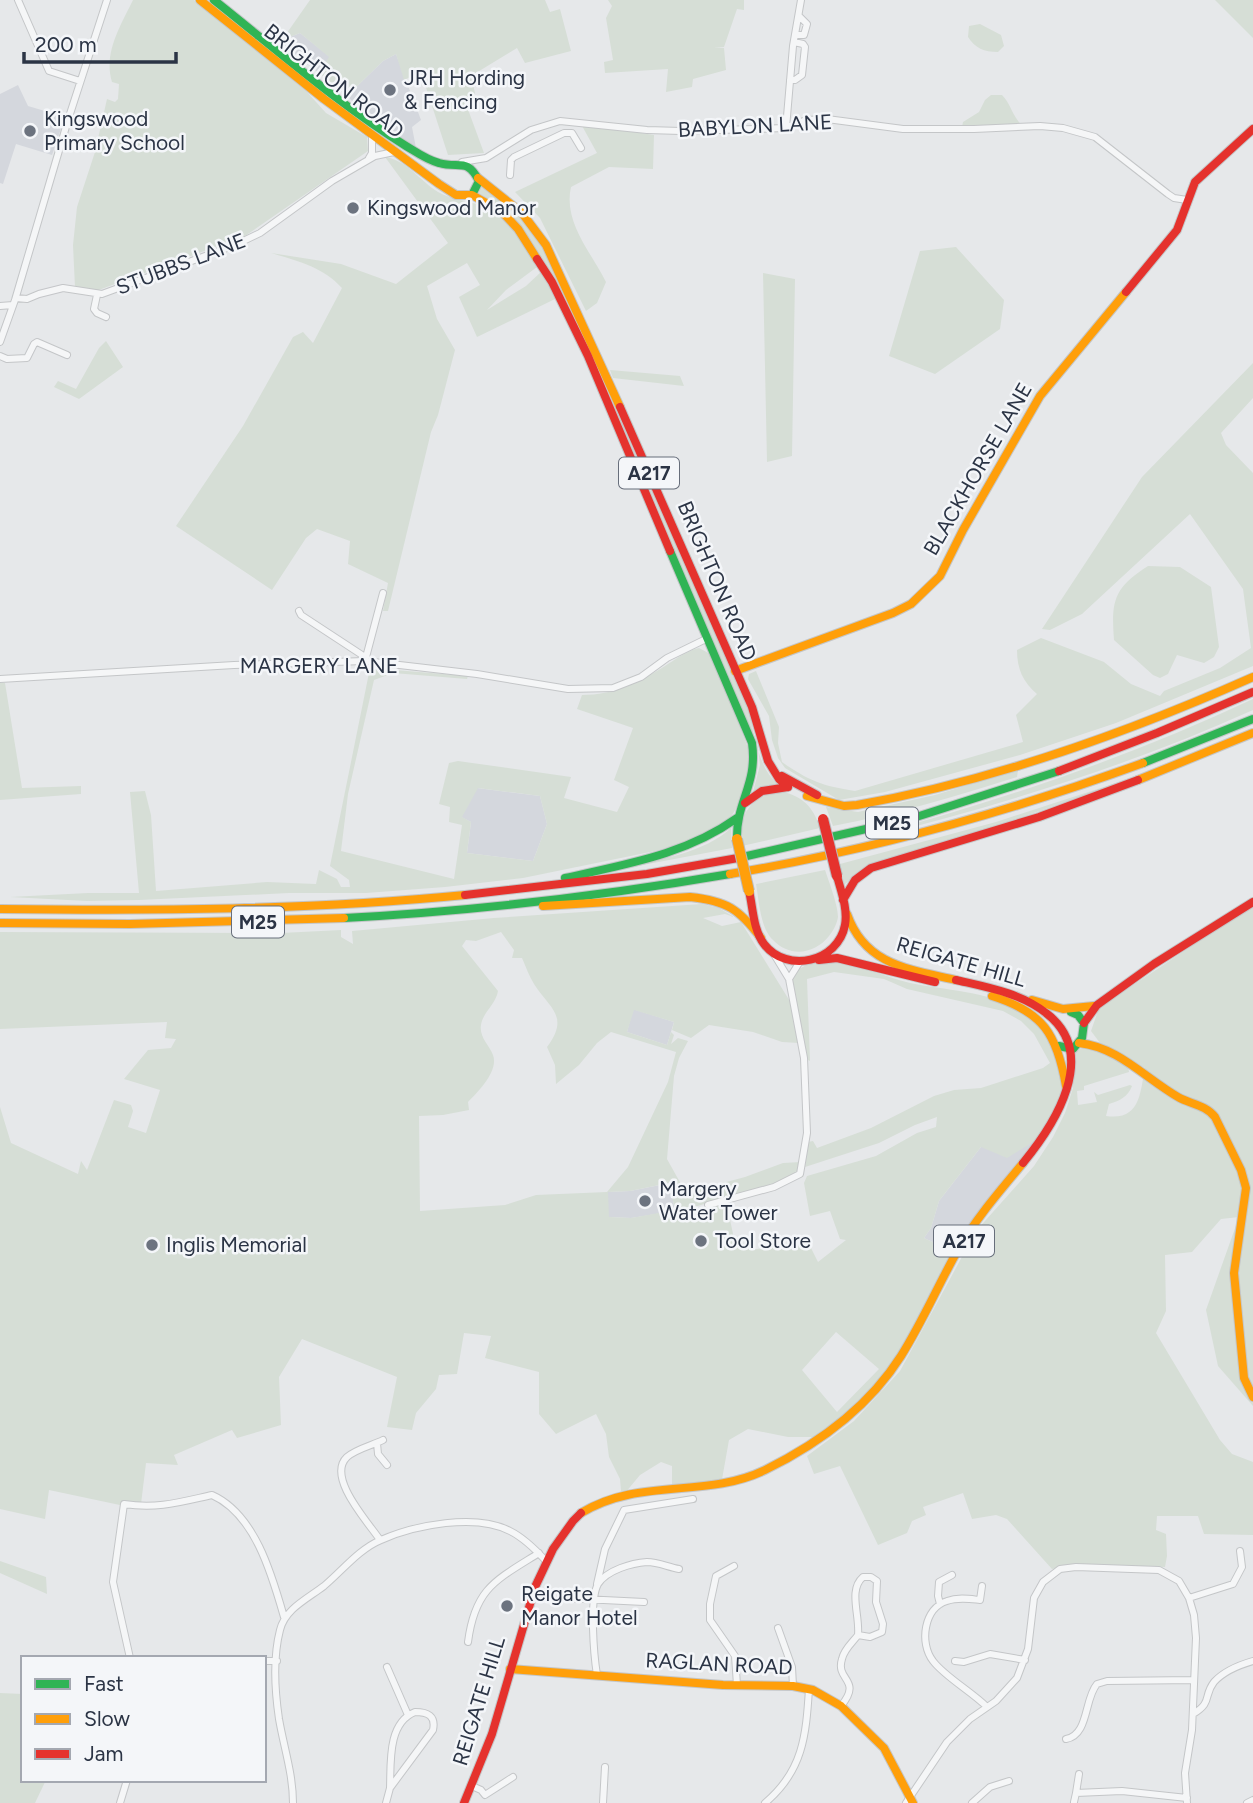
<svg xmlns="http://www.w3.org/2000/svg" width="1253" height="1803" viewBox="0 0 1253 1803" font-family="Figtree,sans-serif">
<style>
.built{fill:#d4d7dd}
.green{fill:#d6ded6;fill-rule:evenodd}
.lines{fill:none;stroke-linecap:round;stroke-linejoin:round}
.street-casing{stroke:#c4c6c8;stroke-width:8}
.fast-casing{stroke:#c4c6c8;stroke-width:10}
.slow-casing{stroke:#c4c6c8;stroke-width:10}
.jam-casing{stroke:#c4c6c8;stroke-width:10}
.street{stroke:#f5f6f7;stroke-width:6}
.fast{stroke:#30b455;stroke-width:8}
.slow{stroke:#ff9f0a;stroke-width:8}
.jam{stroke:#e5322d;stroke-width:8}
.slow-bridge-casing{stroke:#b8bbbf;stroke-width:12;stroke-linecap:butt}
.jam-bridge-casing{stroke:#b8bbbf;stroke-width:12;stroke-linecap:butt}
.slow-bridge{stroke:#ff9f0a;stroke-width:10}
.jam-bridge{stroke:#e5322d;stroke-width:10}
.poi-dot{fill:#6c737f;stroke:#f4f6f9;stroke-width:2.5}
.labels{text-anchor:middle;stroke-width:5;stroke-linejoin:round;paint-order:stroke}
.shield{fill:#f4f6f9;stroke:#676e7b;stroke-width:2}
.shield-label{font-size:19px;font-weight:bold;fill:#2b3445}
.poi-label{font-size:21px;fill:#2b3445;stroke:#f4f6f9;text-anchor:start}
.street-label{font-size:21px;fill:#2b3445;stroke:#f4f6f9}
</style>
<rect width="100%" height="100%" fill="#e6e8ea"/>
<path class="built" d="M300,33L330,57L319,73L277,42Z
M396,54L421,120L412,127L416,148L375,123L347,96L383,61Z
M18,85L28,106L65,117L52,155L16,144L3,184L0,183V94Z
M477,788L540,796L547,824L533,861L467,853L471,822L461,817Z
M633,1009L674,1022L667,1045L627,1032Z
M1035,1141L1038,1143L956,1253L924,1238L931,1228L939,1201L981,1147Z
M670,1183L675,1211L631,1218L608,1217L607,1192L630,1191Z"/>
<path class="green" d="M133,0H194L307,92L326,113L367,137L368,151L245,236L96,291L75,287L73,245L77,207L95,152L107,99L115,102L118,99L119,84L112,82C103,53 121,25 133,0Z
M310,0H545L550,12L560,9L571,51L525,63L517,48L471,76L475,93L466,104L484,153L448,155L421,72L404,80L396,54L383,61L347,96L319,73L329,57L300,33L282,40Z
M608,0H744V10L737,9L724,47H714L724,48L726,70L693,79L692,87L666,92L668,69L605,73L604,62L613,60L606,18L612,6Z
M1215,0H1253V38Z
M980,24L1001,35L1004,46L998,52C984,52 975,48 968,37L969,26Z
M991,95H1002C1011,104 1012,116 1022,125L962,127L963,122L979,112L985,100Z
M581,124L654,135L653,169L609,167L571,187C563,222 591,252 606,282L597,303L586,311L540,218L515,192L597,153Z
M385,157C407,160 420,181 438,192C451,199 466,201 480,205C506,213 525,244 537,267L506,290L487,310L526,286L542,271L555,299L477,337L459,297L480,285L467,263L427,286L437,319L455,350L438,415L431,432L388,611H383L388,583L348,564L350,541L317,529L306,538L272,590L176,526L243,426L293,337L303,332L313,343L342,288C323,267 298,261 271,253L341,264L396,284L448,243Z
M482,185L503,198L542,242L748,706C754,731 757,768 779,785L753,792L760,765L758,748L536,249L478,194Z
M956,247L1004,300L1000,329L935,374L889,356L920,251Z
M763,273L795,279L792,456L767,462Z
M106,341L123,367L79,399L54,387L58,381L76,389L99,348Z
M1253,363V398L1221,433L1226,445L1253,473V666L1116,723L1020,755L885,792L839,800L785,768L778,758L772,740L769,716L748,679L749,674L756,671L779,727L778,743L782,762C809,781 823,786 855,791L1023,742L1016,715L1037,694C1023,682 1017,669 1017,650L1041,638L1104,662L1131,684L1160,696L1164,691L1220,668L1251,648L1243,589L1190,514L1082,614L1050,630L1042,629L1142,477Z
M610,370L680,376L684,386L613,378Z
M1148,566L1180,567L1211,587L1219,647L1214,657L1204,663L1177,655L1168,674L1160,678L1153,675L1114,640C1111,600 1114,588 1148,566Z
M699,648L712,655L752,758L741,800L731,817L720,826L696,839L655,851L523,878L445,887L366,893H289L139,900L87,901L10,897L88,893H139L130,792L145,791L151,815L156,891L267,882L316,884L319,870L337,879L341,887H350L349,880L330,866L370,668L468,676L467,679L393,673L374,680L348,794L341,851L454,879L462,825L449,822L450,807L439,804L449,763L458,761L571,777L564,798L617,812L629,787L614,780L633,728L577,709L582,695C614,695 637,683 665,666C676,659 686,651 699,648ZM478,788L540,796L547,824L533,861L467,853L471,822L462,817Z
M0,683H5L22,788L81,786V794L0,800Z
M1253,699V710C1129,766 1001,805 870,838L869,836C1001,801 1129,757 1253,699Z
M1018,770L1017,777C957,796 896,814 833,826L826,807L858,812L935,795Z
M1156,770L997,826L865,867L844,885L840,864L996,822Z
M781,791C803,797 813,806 820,828L742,846C736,816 751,795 781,791Z
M731,828L732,848L627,868C662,858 704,853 731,828Z
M825,870C829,882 838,905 838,917C837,924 833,931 829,936C815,954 790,958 773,940C760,928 759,900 756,884Z
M702,904L719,908L734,917L725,914L703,918L722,926L741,922L791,1003L799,1043L782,1042L753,1032L709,1025L691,1038L672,1030L674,1022L634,1010L627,1032L667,1045L671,1032L674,1035L671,1044L678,1038L688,1041L679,1058L674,1076L667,1159L686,1193L745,1177L783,1163L801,1162L799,1173C766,1190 727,1196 691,1208L695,1216L726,1201L735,1243L746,1244L750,1250L808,1242L818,1262L846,1240L840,1239L830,1211L810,1216L804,1183L807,1176L876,1156L917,1133L936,1127L937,1117L915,1125L879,1143L805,1167L808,1142L813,1141L817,1148L871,1128L934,1096L954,1090L981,1088L1043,1068L1050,1063L1034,1034L1021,1021L1003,1011L907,989L884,979L834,972L807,979L810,1061L806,1059L791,979C798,964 817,961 833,962C859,964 885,977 910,983C948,991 996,991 1028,1016C1054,1037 1057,1061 1067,1091L1038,1143L1035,1141L1007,1158L981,1147L939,1201L931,1228L924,1238L956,1253L887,1378L822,1437H788L748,1429L729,1440L721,1485L672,1486V1466L661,1462L640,1475L625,1493L621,1491L620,1479L609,1457L606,1434L596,1414L556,1434L539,1414V1372L485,1358L491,1336L464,1333L457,1374L439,1375L436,1389L416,1413L412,1430L387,1427L397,1377L302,1339L279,1377L281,1425L237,1438L232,1430L174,1455L178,1465L146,1463L141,1504L134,1508L49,1490L45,1519L0,1509V1107L11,1143L78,1174L81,1161L87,1170L114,1100L131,1105L133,1111L128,1127L146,1133L160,1090L124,1079L148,1050L171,1048L176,1039L165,1038L167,1022L0,1029V932L281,933L341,930V937L353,944L352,931L494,918ZM501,932L514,950L512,958H522C526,967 529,976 534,984C550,1009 570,1016 547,1047L555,1065L556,1084L579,1065L597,1043L611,1032L676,1052L668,1082L628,1167L607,1192L536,1195L505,1205L420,1211L419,1116L443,1115L469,1110L468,1102C478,1092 499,1071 493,1055C489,1045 479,1037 481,1025C483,1012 496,1004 498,991L462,946L466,940L476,941ZM669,1183L675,1210L631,1218L609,1217L608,1192L630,1191ZM836,1332L879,1369L837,1412L802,1370Z
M1253,905V1406L1218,1366L1206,1310L1239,1217L1221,1219L1192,1252L1165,1255L1166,1311L1156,1333L1220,1440L1232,1454L1253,1462V1535L1204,1534L1198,1516H1157L1156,1530L1166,1534L1167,1556L1165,1567L1083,1564L1052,1569L1007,1519L996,1515L972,1519L963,1493L923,1507L926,1515L912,1521L907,1533L878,1545L840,1466L814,1474L807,1456L854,1421L900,1371L976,1231L1034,1166L1053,1137L1065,1113L1073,1088L1074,1051L1090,1046L1128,1066L1129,1072L1084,1086V1090L1077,1091L1078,1105L1097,1102L1094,1092L1098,1095L1130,1085L1132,1086C1128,1097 1119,1101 1109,1104L1106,1116C1141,1121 1140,1092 1145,1068L1100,1043L1091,1031L1099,1008Z
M0,1561L46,1577L47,1594L0,1573Z
M0,1693L23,1694V1780H46L35,1803H0Z"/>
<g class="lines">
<g class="street-casing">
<path id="street" d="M18,0L49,71L80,81
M795,35H804L807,24L799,16
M790,80H795L802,75L805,47L803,44L794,42
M786,128L793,46L801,0
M369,158L372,153V136
M462,162L486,158L531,130L560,121L647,130L681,131L786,128L806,120L827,119L903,129H974L1040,126L1063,128L1095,137L1168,194L1174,198L1187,200
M510,175L511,160L514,157L564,133H572L581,148
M97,295L94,309L97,313L106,317
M16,298L27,299L39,294L63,288L102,294L235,245L260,233L332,181L375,156L394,152
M0,306L13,305
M0,342L15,300L68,120L107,0
M0,356L7,359L27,358L34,344L37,342L67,355
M299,611L301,615L362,655L365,661
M365,661L383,593
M0,679L234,665L365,661L477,674L568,689L613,688L641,677L667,658L708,638
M789,979L799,963
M708,1205L774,1187L800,1174L807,1133L804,1058L789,979L775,956
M377,1443L378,1454L387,1465
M380,1540C368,1522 326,1477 347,1457C356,1449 373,1445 383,1440
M734,1566L716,1576L710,1604V1620L735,1656L737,1685
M863,1577H871L877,1581L876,1602L883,1624L882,1632L870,1637L858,1635C860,1615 848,1590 863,1577Z
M597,1584L605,1549L624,1510L693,1499
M982,1586L980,1600C970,1599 958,1597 947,1601C924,1608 919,1643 933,1661C944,1676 972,1692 987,1707
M563,1598L644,1602
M1189,1598L1233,1584L1242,1567L1240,1551
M940,1604L938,1596L939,1582L952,1575
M778,1628L792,1667L793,1686
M468,1642C475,1588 496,1580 539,1553
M130,1658L113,1582L124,1504C158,1509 180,1502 212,1495C255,1514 272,1575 284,1617
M264,1661H277
M955,1661L964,1662L990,1654L1025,1660
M387,1667L408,1715
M597,1675C594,1656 589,1600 598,1584C607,1570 632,1563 647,1562C658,1562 668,1567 679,1569
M841,1706C863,1679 835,1681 842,1659C844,1649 853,1642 858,1635
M415,1712C428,1712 436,1716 433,1730L390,1788C391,1764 387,1723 415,1712Z
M1193,1714C1213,1702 1203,1696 1214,1682C1224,1671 1239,1665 1253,1661
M1066,1739C1089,1735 1084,1699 1097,1684L1107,1681L1194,1680
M472,1786L481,1790L485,1795L513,1777
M1076,1793L1079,1774
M1074,1802L1076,1793L1122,1791L1187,1798
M120,1803L127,1780
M293,1803C293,1774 284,1748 279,1719C275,1692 273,1657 280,1630C285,1609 307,1599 324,1586C342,1571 359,1549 381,1540C415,1525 476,1513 510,1531C524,1538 536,1550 546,1561
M386,1803L390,1788
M603,1803L605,1767
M765,1803C803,1771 806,1736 809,1689
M906,1803L947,1742L970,1719L996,1701L1017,1678L1028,1649L1034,1598L1043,1582L1060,1569L1076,1567L1159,1570L1179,1581L1189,1598L1194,1615L1196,1638L1192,1730L1185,1773L1187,1803
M972,1803L990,1787L1009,1781
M1247,1803L1253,1800"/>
</g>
<g class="fast-casing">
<path id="fast" d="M214,0C277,50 338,104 406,146C416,152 427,160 439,163C459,169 467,157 479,181L472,195
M670,551L752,743C758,784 736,801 737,839
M1143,763L1253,719
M738,858L910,819L1059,771
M565,878C626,864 685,855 737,818
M344,918C474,911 602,896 730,874
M1059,1046L1073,1049L1082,1038L1084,1023L1078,1015L1071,1012"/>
</g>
<g class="slow-casing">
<path id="slow" d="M200,0L324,99L439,184L456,195H472L502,212L518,229L537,259
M478,178L522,213L546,245L620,407
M735,671L893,613L911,604L940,576L963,530L1040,396L1126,292
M1138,780L1253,733
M807,796L844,806L857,805C993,781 1127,733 1253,677
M730,874C871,850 1009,812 1143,763
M543,906L690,897C727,901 739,909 761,938
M0,909C155,911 311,910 465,895
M847,914C865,965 908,969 956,980
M0,923L130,924L344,918
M992,996C1043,1012 1057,1034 1066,1086
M1032,1000L1063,1009L1094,1006
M1079,1043C1118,1047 1145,1078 1178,1097C1190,1104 1206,1105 1215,1117L1241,1170L1246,1188L1234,1273L1244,1378L1253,1397
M581,1513C640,1477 705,1499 765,1470C820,1443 868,1408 901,1356C923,1321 939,1283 959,1248C977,1217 1000,1191 1023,1163
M510,1669L723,1685L793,1686L813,1690L841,1706L884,1748L913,1803"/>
</g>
<g class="jam-casing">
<path id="jam" d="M537,259L552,282L588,356L670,551
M1126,292L1177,230L1195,182L1253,129
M620,407L752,707L768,761L779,779L788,787
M1059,771L1157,733L1253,692
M782,776L817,795
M745,803L762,791L788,787
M749,891C753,907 753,930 764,944C787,974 838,962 845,925C848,909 841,891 837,876
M465,895L647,874L738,858
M843,900L855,880L871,868L1039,817L1138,780
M819,960L837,958L935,982
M956,980C986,987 1021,993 1046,1013C1100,1054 1055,1124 1023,1163
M1084,1023L1097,1005L1154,964L1253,902
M464,1803L492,1734L535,1587L553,1549L573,1521L581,1513"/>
</g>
<use href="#street" class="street"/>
<use href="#fast" class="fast"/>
<use href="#slow" class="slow"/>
<use href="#jam" class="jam"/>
<g class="slow-bridge-casing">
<path id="slow-bridge" d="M737,839L749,891"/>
</g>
<g class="jam-bridge-casing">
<path id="jam-bridge" d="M823,819L837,876"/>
</g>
<use href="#slow-bridge" class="slow-bridge"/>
<use href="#jam-bridge" class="jam-bridge"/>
</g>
<g class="poi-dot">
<circle cx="390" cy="90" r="7"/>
<circle cx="30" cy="131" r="7"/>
<circle cx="353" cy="208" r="7"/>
<circle cx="645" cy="1201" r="7"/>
<circle cx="701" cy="1241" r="7"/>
<circle cx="152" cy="1245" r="7"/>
<circle cx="507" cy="1606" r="7"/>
</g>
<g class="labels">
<g class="shield">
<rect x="619" y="457.5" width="60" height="31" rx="5"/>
<rect x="866" y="807.5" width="52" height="31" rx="5"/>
<rect x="232" y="906.5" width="52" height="31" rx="5"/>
<rect x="934" y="1225.5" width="60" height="31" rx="5"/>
</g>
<g class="shield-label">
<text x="649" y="480">A217</text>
<text x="892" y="830">M25</text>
<text x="258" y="929">M25</text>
<text x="964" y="1248">A217</text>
</g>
<g class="poi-label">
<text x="404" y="85">JRH Hording<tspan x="404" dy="24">&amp; Fencing</tspan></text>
<text x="44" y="126">Kingswood<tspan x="44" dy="24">Primary School</tspan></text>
<text x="367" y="215">Kingswood Manor</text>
<text x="659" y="1196">Margery<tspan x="659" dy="24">Water Tower</tspan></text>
<text x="715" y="1248">Tool Store</text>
<text x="166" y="1252">Inglis Memorial</text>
<text x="521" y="1601">Reigate<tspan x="521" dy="24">Manor Hotel</tspan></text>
</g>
<g class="street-label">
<text transform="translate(334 81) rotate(38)" y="7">BRIGHTON ROAD</text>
<text transform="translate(755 126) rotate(-3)" y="7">BABYLON LANE</text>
<text transform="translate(181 264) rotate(-21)" y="7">STUBBS LANE</text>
<text transform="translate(978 469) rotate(-60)" y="7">BLACKHORSE LANE</text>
<text transform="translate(717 581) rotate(67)" y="7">BRIGHTON ROAD</text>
<text x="319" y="673">MARGERY LANE</text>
<text transform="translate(961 962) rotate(16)" y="7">REIGATE HILL</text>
<text transform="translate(719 1664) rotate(3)" y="7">RAGLAN ROAD</text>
<text transform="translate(479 1701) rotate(-73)" y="7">REIGATE HILL</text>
</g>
</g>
<rect x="21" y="1656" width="245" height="126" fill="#f4f6f9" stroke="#a4a8b1" stroke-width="2"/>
<rect x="35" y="1679" width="35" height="10" fill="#30b455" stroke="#a4a8b1" stroke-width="2"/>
<text x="84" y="1691" font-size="21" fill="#2b3445">Fast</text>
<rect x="35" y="1714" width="35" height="10" fill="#ff9f0a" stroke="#a4a8b1" stroke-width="2"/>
<text x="84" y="1726" font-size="21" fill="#2b3445">Slow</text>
<rect x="35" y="1749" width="35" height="10" fill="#e5322d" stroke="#a4a8b1" stroke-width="2"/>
<text x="84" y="1761" font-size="21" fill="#2b3445">Jam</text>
<path d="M24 52v10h152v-10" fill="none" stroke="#2b3445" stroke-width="3.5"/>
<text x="35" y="52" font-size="21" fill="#2b3445" stroke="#f4f6f9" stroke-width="5" paint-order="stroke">200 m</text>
</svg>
